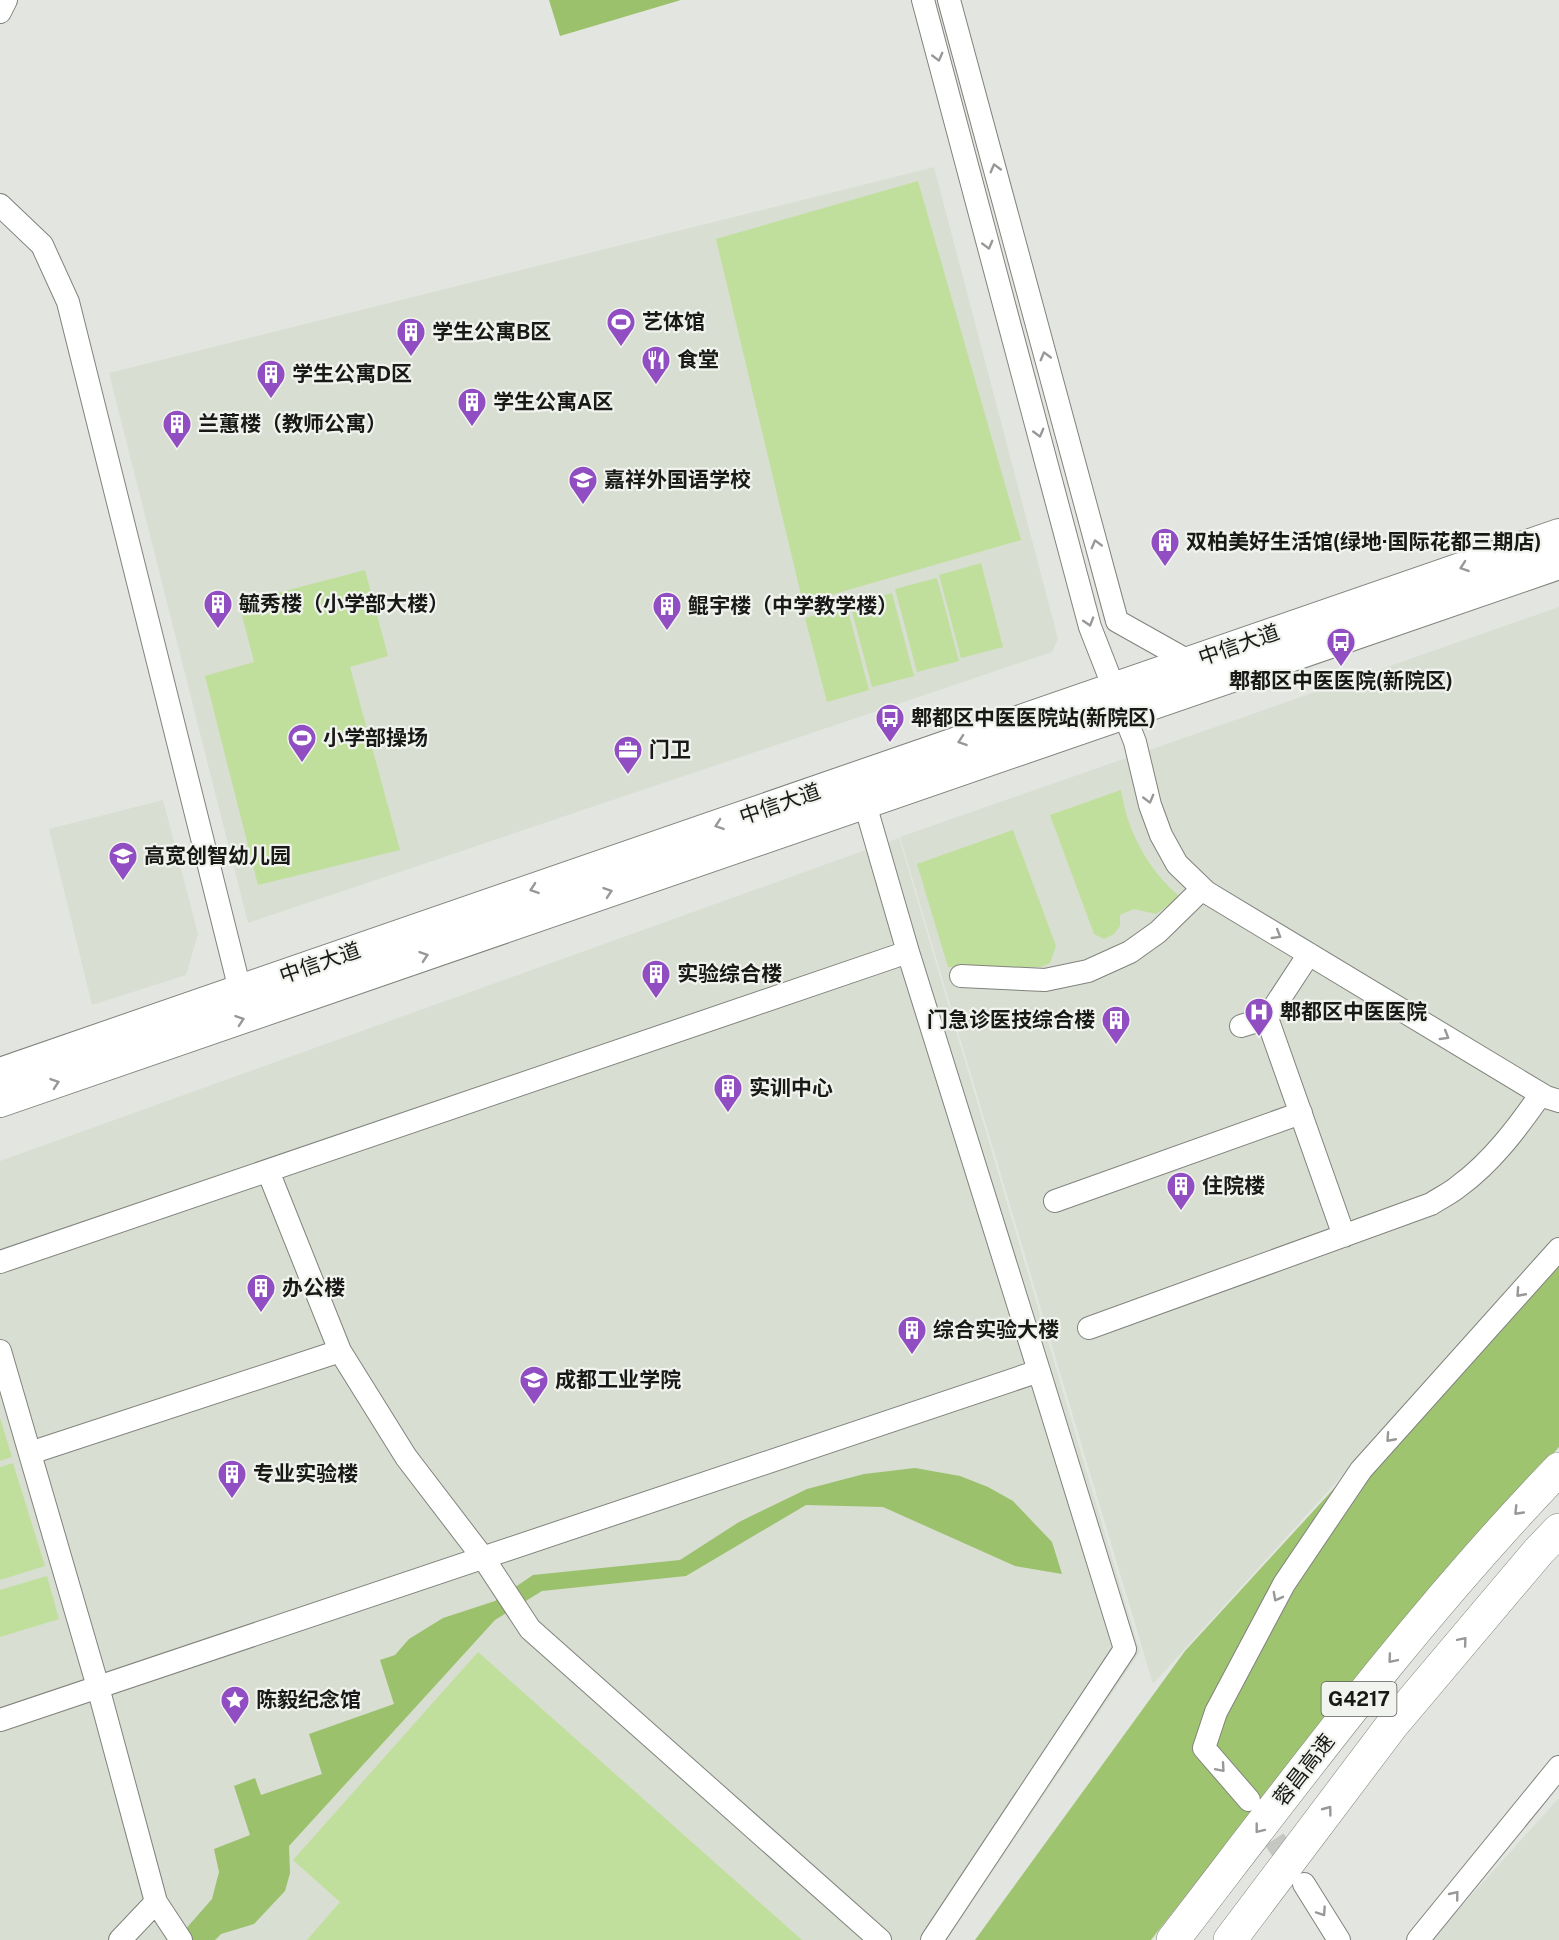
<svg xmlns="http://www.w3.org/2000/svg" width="1559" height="1940" viewBox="0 0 1559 1940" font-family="'Public Sans','Noto Sans SC',sans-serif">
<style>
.built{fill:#d8ded1}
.green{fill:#c0df9c}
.forest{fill:#9fc470}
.water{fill:#9cc16d}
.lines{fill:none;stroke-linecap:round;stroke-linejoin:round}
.minor-tunnel{stroke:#c5c7c2;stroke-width:22;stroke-dasharray:22 11;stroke-linecap:butt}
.minor-casing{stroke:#80837d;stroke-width:24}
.major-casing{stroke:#80837d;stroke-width:32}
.highway-casing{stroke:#80837d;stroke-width:34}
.minor{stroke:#fff;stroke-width:22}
.major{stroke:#fff;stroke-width:30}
.highway{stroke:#fff;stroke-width:33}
.oneway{stroke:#989897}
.labels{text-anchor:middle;stroke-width:4.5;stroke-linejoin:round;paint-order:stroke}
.shield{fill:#f1f4ee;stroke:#5a5b58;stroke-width:1.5}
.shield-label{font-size:20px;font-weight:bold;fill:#191a18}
.poi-label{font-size:21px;font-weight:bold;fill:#191a18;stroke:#f1f4ee;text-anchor:start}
.street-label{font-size:21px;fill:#191a18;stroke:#f1f4ee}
</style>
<rect width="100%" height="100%" fill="#e3e6e0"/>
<path class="built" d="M934,167L1058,639L1052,652L248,923L109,373Z
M1559,607V1237L1153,1684L900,837Z
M163,800L198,934L186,975L92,1005L49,829Z
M899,838L1140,1652L947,1940H0V1161Z
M1559,1798V1940H1431Z"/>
<path class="green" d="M918,181L1021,540L803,603L716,239Z
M981,563L1003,647L961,658L939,575Z
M365,570L388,656L350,667L400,850L258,885L205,676L254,662L239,603Z
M937,578L959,661L917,672L895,589Z
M892,593L914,676L872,687L850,604Z
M847,607L869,690L827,702L805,618Z
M1121,790C1127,831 1148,870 1180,897L1156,914L1134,909L1120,915V926L1114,934L1104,939L1094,934L1050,815Z
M1013,830L1056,946L1050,963L1041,967H948L917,864Z
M0,1418L12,1457L0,1461Z
M13,1463L45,1566L0,1580V1467Z
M47,1576L59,1619L0,1637V1590Z
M478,1652L802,1940H307L340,1902L293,1860Z"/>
<path class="forest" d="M1559,1243V1447L1265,1794L1151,1940H975L1185,1651Z"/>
<path class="water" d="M549,0H681L560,36Z
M915,1468L960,1476L988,1487L1013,1501L1052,1542L1062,1574L1015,1566L883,1507L806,1505L686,1576L542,1591L495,1620L289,1846L290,1873L285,1891L254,1924L221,1934L215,1940H176L212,1899L219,1872L214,1849L250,1835L234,1786L255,1778L261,1795L322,1774L309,1734L394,1704L380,1660L395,1655L409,1639L443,1618L495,1601L533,1575L680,1560L739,1522L807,1489L864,1474Z"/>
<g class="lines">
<path class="minor-tunnel" d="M1256,1812L1296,1872"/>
<g class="minor-casing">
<path id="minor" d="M923,0L1090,627L1135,742L1150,805L1161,835L1177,864L1206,892L1546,1097L1559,1101
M949,0L1117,621L1190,662
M0,12L6,0
M0,205L42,245L68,302L240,990
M961,976L1045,980L1088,971L1130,952L1158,932L1202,889
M1267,1018L1344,1236
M1241,1026L1267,1018L1309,954
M268,1171L340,1351
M1055,1201L1301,1113
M0,1262L908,952L865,804
M1089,1328L1431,1204C1440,1198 1451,1193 1459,1186C1492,1162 1518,1127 1541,1094
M0,1351L98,1687L156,1902L181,1940
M30,1453L340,1351L406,1457L484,1559L530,1629L880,1940
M0,1720L1039,1371L908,952
M1249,1800L1204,1748L1216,1712L1284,1584L1361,1470L1559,1249
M1304,1884L1339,1940
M120,1940L156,1902
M932,1940L1125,1649L1039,1371
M1418,1940L1559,1767"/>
</g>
<g class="major-casing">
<path id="major" d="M0,1073L1559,534
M0,1102L1559,564"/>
</g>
<g class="highway-casing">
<path id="highway" d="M1173,1940C1297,1779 1418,1615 1559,1469
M1230,1940L1392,1725L1538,1552L1559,1530"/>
</g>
<use href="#minor" class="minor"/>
<use href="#major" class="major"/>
<use href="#highway" class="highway"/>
</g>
<defs><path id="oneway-chevron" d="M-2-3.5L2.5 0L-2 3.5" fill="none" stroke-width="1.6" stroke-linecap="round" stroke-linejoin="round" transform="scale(1.5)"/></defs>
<g class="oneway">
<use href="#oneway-chevron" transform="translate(938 57) rotate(75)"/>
<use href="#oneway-chevron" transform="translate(995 168) rotate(-105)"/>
<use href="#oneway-chevron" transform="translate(988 245) rotate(75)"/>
<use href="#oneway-chevron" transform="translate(1045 356) rotate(-105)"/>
<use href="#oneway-chevron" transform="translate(1039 433) rotate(75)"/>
<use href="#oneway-chevron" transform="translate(1096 544) rotate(-105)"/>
<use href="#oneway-chevron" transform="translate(1464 567) rotate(161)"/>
<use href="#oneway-chevron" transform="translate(1089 622) rotate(73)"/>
<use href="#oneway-chevron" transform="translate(962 741) rotate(161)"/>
<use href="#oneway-chevron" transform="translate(1149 799) rotate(75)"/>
<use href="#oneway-chevron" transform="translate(719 825) rotate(161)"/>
<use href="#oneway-chevron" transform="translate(534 889) rotate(161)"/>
<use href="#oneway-chevron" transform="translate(608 892) rotate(-19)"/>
<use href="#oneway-chevron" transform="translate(1277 935) rotate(31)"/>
<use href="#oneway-chevron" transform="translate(424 956) rotate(-19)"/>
<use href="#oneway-chevron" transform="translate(240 1020) rotate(-19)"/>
<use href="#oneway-chevron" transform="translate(1445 1036) rotate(31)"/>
<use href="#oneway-chevron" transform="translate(55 1083) rotate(-19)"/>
<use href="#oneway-chevron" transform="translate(1520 1293) rotate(132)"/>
<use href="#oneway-chevron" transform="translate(1390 1438) rotate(132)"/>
<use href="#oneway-chevron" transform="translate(1518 1511) rotate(134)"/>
<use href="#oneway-chevron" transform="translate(1277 1597) rotate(118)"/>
<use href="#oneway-chevron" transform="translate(1463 1641) rotate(-50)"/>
<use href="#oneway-chevron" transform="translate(1392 1659) rotate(130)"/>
<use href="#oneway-chevron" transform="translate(1221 1768) rotate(49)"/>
<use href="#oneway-chevron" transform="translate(1328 1810) rotate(-53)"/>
<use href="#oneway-chevron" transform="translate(1259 1829) rotate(128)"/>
<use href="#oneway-chevron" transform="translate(1455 1895) rotate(-51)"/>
<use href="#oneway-chevron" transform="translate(1322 1912) rotate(56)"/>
</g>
<defs>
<g id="stadium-pin" transform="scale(1.5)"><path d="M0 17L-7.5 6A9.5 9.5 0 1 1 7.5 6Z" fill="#914ec2" stroke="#f1f4ee"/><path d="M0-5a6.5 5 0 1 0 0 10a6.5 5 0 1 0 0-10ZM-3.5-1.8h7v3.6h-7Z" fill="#fff"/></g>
<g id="building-pin" transform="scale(1.5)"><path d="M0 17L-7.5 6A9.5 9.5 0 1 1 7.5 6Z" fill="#914ec2" stroke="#f1f4ee"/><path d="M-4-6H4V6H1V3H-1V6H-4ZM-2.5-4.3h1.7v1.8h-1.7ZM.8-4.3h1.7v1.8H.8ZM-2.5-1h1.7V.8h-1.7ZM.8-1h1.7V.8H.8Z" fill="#fff"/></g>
<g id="restaurant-pin" transform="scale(1.5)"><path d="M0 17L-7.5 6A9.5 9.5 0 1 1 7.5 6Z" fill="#914ec2" stroke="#f1f4ee"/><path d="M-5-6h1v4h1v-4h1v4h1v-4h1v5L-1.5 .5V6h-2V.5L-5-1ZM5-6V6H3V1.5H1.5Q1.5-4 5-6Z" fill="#fff"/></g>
<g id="school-pin" transform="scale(1.5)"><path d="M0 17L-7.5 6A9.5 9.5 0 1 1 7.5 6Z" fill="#914ec2" stroke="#f1f4ee"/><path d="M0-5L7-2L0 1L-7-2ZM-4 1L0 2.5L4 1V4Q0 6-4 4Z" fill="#fff"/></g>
<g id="bus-pin" transform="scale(1.5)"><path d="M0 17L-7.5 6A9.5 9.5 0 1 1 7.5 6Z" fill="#914ec2" stroke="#f1f4ee"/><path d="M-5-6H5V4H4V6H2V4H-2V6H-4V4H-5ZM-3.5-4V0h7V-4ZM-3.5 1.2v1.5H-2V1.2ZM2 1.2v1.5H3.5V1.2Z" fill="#fff"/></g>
<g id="office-pin" transform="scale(1.5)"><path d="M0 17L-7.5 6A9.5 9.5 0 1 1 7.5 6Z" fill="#914ec2" stroke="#f1f4ee"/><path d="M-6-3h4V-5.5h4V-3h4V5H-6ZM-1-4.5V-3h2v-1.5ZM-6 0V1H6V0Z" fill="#fff"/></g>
<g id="hospital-pin" transform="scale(1.5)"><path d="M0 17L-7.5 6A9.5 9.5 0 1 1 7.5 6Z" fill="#914ec2" stroke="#f1f4ee"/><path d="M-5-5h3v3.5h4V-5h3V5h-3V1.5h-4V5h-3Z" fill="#fff"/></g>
<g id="university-pin" transform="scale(1.5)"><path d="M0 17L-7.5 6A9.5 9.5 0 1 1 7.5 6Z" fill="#914ec2" stroke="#f1f4ee"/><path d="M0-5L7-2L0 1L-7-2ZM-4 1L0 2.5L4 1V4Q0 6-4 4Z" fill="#fff"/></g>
<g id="sight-pin" transform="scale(1.5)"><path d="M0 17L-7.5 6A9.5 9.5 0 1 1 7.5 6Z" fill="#914ec2" stroke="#f1f4ee"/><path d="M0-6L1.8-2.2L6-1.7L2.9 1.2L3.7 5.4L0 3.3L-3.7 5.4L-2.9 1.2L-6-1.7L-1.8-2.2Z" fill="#fff"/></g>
</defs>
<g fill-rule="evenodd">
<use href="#stadium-pin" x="621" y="322"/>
<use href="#building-pin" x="411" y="332"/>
<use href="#restaurant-pin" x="656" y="360"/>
<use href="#building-pin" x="271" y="374"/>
<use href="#building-pin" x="472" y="402"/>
<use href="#building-pin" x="177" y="424"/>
<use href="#school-pin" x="583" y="480"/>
<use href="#building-pin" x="1165" y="542"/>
<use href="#building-pin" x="218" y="604"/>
<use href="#building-pin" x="667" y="606"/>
<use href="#bus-pin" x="1341" y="642"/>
<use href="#bus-pin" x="890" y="718"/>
<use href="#stadium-pin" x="302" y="738"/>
<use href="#office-pin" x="628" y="750"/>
<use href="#school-pin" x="123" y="856"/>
<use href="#building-pin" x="656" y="974"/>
<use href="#hospital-pin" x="1259" y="1012"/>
<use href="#building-pin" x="1116" y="1020"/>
<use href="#building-pin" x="728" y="1088"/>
<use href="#building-pin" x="1181" y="1186"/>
<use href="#building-pin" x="261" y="1288"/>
<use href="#building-pin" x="912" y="1330"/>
<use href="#university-pin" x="534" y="1380"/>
<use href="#building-pin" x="232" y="1474"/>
<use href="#sight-pin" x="235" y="1700"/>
</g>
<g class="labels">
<rect class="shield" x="1321.5" y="1682" width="75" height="34" rx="4.5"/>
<g class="shield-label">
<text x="1359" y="1706">G4217</text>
</g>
<g class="poi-label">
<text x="642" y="329">艺体馆</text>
<text x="432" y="339">学生公寓B区</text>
<text x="677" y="367">食堂</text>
<text x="292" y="381">学生公寓D区</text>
<text x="493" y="409">学生公寓A区</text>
<text x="198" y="431">兰蕙楼（教师公寓）</text>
<text x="604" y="487">嘉祥外国语学校</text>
<text x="1186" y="549">双柏美好生活馆(绿地·国际花都三期店)</text>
<text x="239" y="611">毓秀楼（小学部大楼）</text>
<text x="688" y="613">鲲宇楼（中学教学楼）</text>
<text x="1341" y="688" text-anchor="middle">郫都区中医医院(新院区)</text>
<text x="911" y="725">郫都区中医医院站(新院区)</text>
<text x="323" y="745">小学部操场</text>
<text x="649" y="757">门卫</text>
<text x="144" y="863">高宽创智幼儿园</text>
<text x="677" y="981">实验综合楼</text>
<text x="1280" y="1019">郫都区中医医院</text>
<text x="1095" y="1027" text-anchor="end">门急诊医技综合楼</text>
<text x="749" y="1095">实训中心</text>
<text x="1202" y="1193">住院楼</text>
<text x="282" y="1295">办公楼</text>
<text x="933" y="1337">综合实验大楼</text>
<text x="555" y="1387">成都工业学院</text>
<text x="253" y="1481">专业实验楼</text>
<text x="256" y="1707">陈毅纪念馆</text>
</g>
<g class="street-label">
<text transform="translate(1239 645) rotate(-19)" y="7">中信大道</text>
<text transform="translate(780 804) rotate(-19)" y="7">中信大道</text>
<text transform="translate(320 963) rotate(-19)" y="7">中信大道</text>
<text transform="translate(1304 1770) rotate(-52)" y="7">蓉昌高速</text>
</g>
</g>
</svg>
